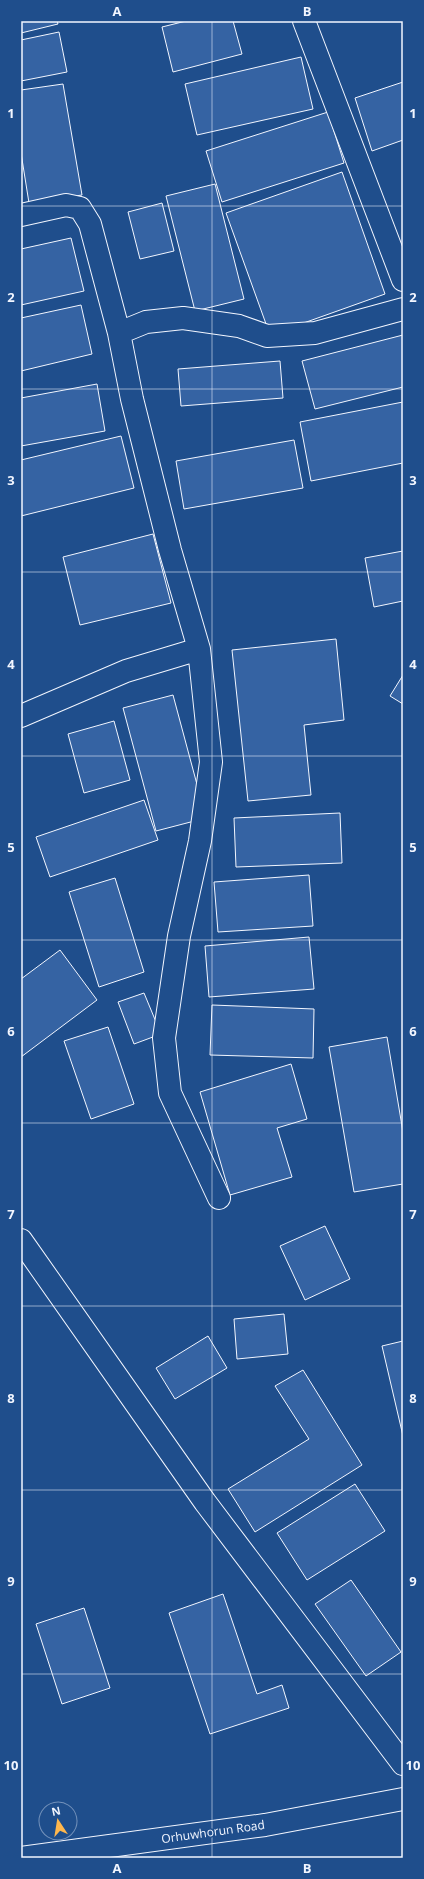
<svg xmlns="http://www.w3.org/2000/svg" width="424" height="1879" viewBox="0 0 424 1879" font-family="'Open Sans',sans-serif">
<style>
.building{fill:#3563a3;stroke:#f2f6ff}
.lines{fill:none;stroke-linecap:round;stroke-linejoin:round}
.minor-casing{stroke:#f2f6ff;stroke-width:24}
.tertiary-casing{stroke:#f2f6ff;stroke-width:24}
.minor{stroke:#1f4e8c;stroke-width:22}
.tertiary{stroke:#1f4e8c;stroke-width:22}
.grid{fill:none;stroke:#f2f6ff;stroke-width:1;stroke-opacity:0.55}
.labels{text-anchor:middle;stroke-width:3;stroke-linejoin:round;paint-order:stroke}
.street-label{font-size:12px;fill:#f2f6ff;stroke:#1f4e8c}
.neatline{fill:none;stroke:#f2f6ff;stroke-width:1.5}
.grid-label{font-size:13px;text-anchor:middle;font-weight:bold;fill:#f2f6ff}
</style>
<rect width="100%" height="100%" fill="#1f4e8c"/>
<path class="building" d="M21,21H57L58,24L21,33Z
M186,21H233L242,54L173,72L162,27Z
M59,32L67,72L21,81V40Z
M301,57L313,109L197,135L185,84Z
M403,82V140L372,151L355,98Z
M63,84L82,195L29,203L21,153V90Z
M328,112L344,163L222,202L206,151Z
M342,172L385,294L270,335L226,213Z
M215,184L244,299L195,311L166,196Z
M162,203L174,251L140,259L128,212Z
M71,238L84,291L21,305V249Z
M81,305L92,354L21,371V318Z
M403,335V387L315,409L302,361Z
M280,361L283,398L181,406L178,369Z
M97,384L105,431L21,446V398Z
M403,402V463L311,481L300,422Z
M121,436L134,488L21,516V460Z
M294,440L303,488L184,509L176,461Z
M153,534L171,603L80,625L63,557Z
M403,551V601L374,607L365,558Z
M336,639L344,720L304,725L311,795L248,801L232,650Z
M403,675V704L390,696Z
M173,695L206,818L156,831L123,708Z
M114,721L130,780L84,793L68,734Z
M144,800L158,840L50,877L36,837Z
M340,813L342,863L236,867L234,818Z
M309,875L313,926L218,932L214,882Z
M115,878L144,972L99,987L69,892Z
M309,937L314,989L209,997L205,946Z
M60,950L97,1000L21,1057V979Z
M144,993L161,1034L134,1044L118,1002Z
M212,1005L314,1009L313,1058L210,1055Z
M108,1027L134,1104L91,1119L64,1041Z
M387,1037L403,1132V1184L354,1192L329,1047Z
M291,1064L307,1119L277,1128L292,1177L230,1195L200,1092Z
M325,1226L350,1279L305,1300L280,1246Z
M284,1314L288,1354L237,1359L234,1319Z
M208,1336L227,1368L175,1399L156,1368Z
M403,1341V1436L382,1346Z
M303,1370L362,1465L255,1532L228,1489L309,1439L275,1386Z
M355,1484L385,1531L307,1580L277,1533Z
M351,1580L401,1652L366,1676L315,1604Z
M223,1594L257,1694L282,1685L289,1708L210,1734L169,1613Z
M84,1608L110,1688L62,1704L36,1624Z"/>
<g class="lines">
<g class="minor-casing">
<path id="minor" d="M304,21L403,280
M21,215L66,205L80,208L90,224L119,333L132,399L170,550L199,649L211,762L200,841L179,936L164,1038L170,1093L219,1198
M119,333L146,322L183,318L239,326L267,336L315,333L403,309
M21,716L126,671L199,649
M21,1240L205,1502L403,1764"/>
</g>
<g class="tertiary-casing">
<path id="tertiary" d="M21,1858L265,1825L403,1799"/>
</g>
<use href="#minor" class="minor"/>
<use href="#tertiary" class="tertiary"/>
</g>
<path class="grid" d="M212,21V1858M21,206H403M21,389H403M21,572H403M21,756H403M21,940H403M21,1123H403M21,1306H403M21,1490H403M21,1674H403"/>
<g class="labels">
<g class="street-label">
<text transform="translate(213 1832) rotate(-8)" y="4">Orhuwhorun Road</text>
</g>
</g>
<rect width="424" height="1879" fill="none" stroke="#1f4e8c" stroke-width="44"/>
<g transform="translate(58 1821) rotate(348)"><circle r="19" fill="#1f4e8c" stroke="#7391ba"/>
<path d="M0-3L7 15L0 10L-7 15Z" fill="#ffb74d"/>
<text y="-6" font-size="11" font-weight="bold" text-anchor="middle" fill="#f2f6ff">N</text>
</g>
<rect x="22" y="22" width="380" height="1835" class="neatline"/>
<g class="grid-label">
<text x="117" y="16">A</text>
<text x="307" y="16">B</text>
<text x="11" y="118">1</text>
<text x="413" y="118">1</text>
<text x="11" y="302">2</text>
<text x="413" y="302">2</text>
<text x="11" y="485">3</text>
<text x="413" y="485">3</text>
<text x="11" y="669">4</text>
<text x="413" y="669">4</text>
<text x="11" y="852">5</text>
<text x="413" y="852">5</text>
<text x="11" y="1036">6</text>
<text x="413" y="1036">6</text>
<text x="11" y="1219">7</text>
<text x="413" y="1219">7</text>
<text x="11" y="1403">8</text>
<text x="413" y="1403">8</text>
<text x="11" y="1586">9</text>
<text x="413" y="1586">9</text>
<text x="11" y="1770">10</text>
<text x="413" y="1770">10</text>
<text x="117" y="1873">A</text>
<text x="307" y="1873">B</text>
</g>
</svg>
